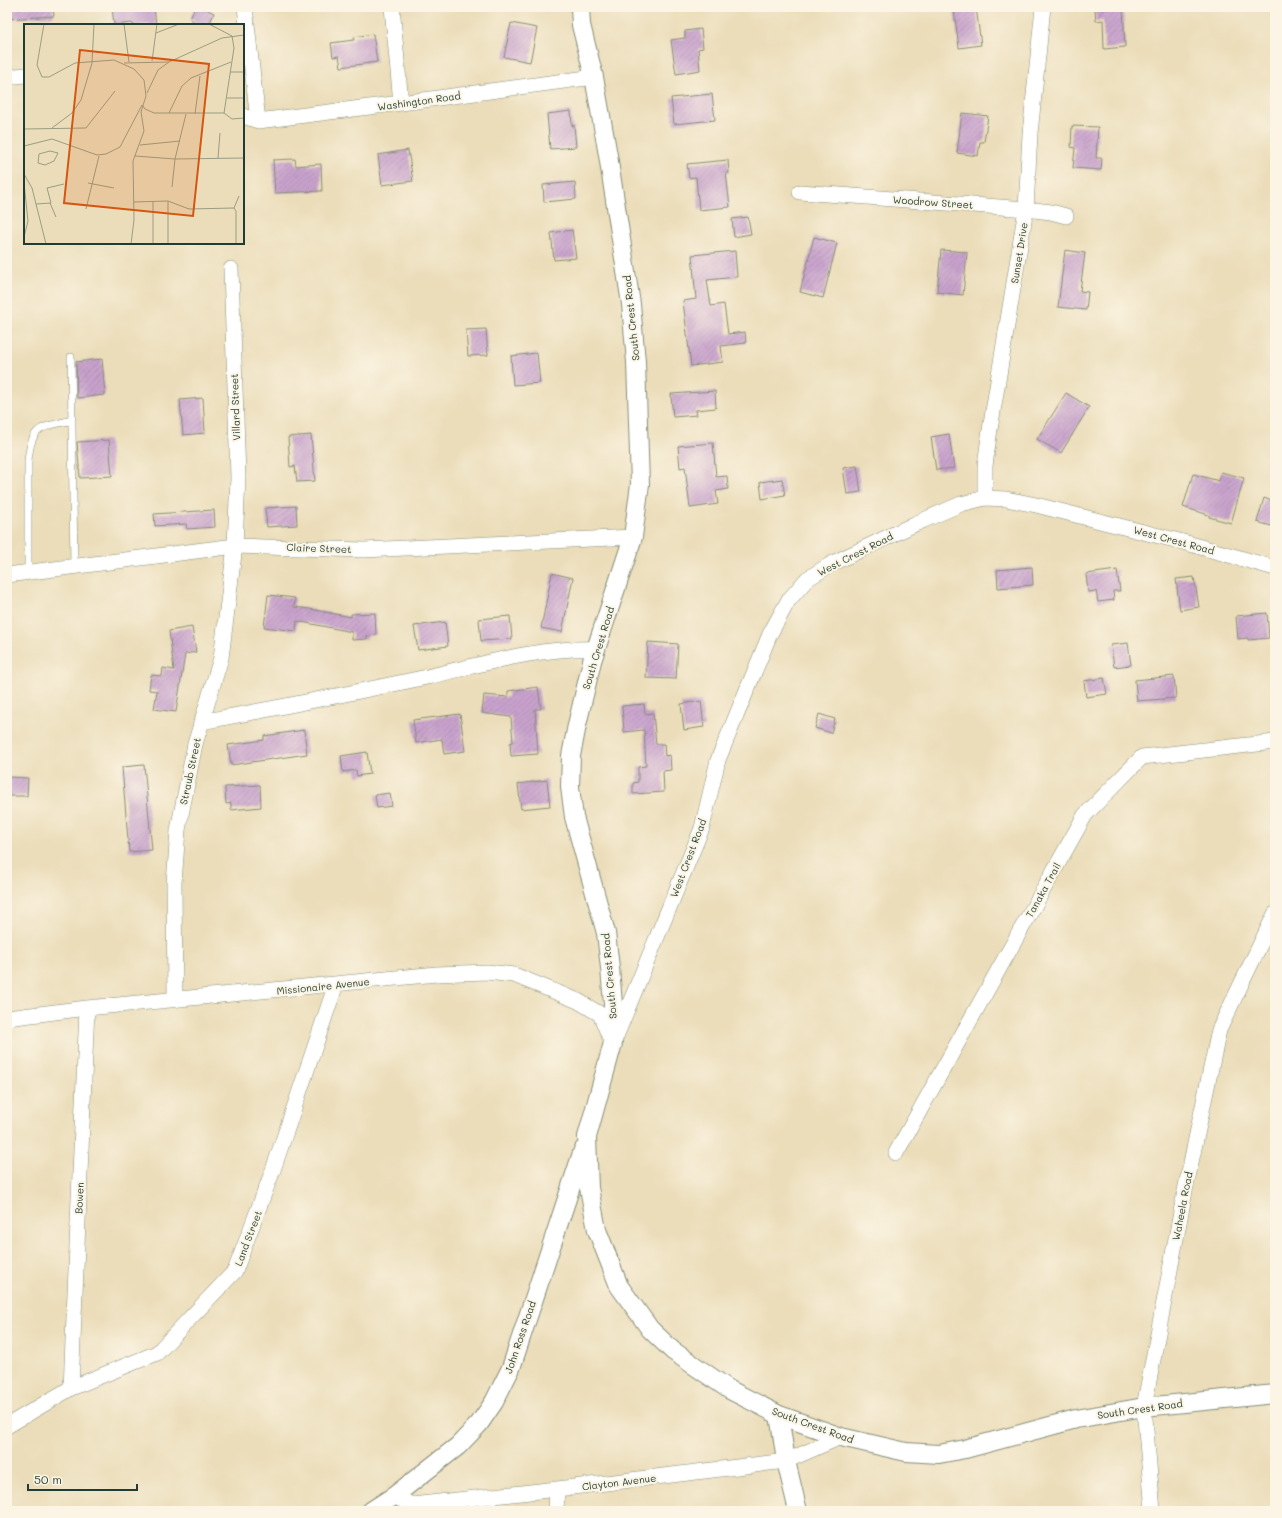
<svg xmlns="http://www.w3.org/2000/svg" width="1282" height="1518" viewBox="0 0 1282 1518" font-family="Mali,sans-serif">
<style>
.building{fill:url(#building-hatch)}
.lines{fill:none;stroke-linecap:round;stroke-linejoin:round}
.service-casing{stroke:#858d76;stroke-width:8}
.minor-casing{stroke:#858d76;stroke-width:16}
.tertiary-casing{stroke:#858d76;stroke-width:20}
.service{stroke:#fff;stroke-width:7}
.minor{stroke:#fff;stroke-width:15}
.tertiary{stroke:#fff;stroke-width:18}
.labels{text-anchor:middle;stroke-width:4;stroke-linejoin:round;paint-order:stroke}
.street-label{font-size:10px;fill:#1f3d34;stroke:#fcf5e5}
.inset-road{fill:none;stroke:#999d84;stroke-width:1}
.view{fill:#d45610;fill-opacity:0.15;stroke:#d45610;stroke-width:2}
.inset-edge{fill:none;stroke:#1f3d34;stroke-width:2}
</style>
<defs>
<pattern id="building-hatch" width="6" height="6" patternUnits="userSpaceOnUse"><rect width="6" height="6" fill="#c9a3cd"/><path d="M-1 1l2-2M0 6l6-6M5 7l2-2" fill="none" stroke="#a386a7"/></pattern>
</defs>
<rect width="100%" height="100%" fill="#fcf5e5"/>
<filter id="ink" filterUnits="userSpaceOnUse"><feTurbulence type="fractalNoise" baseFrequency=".025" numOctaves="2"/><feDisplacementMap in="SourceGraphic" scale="8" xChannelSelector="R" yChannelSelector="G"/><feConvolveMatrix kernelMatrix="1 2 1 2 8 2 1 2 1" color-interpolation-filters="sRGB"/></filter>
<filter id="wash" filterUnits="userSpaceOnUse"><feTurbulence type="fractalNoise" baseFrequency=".012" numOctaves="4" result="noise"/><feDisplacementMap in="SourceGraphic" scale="16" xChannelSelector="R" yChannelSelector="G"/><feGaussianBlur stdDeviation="0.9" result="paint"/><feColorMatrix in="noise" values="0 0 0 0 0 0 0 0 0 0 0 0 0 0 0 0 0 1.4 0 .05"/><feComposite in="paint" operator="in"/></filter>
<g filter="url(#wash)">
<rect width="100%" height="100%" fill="#ebddb9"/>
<g id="blocks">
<path class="building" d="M7,7H53L54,16L7,19Z
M112,7H154L156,25H133L132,23L114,25Z
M195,7H202L214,13L209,25H202L190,19Z
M976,7L981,45L959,48L954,10Z
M1123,7L1125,47L1104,49L1103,20L1096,21L1095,9Z
M511,23L537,28L530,62L504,57Z
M701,29L703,48L698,49L700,70L676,74L671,40L685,38V31Z
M373,34L377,62L341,67L339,56L333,57L331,43L354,40V37Z
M712,94L715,120L674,124L671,98Z
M571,111L572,126L574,125L576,147L550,149L547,114Z
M962,113L988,116L984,142H980L978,156L957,153Z
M1072,126L1098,127L1096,158H1102L1101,170L1073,168L1075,148L1071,147Z
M408,150L413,181L382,185L378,155Z
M295,159L296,166L321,164L322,191L275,193L273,160Z
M728,160L729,173H726L730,207L699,210L696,177L689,178L687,164Z
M575,182L576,199L544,202L543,185Z
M748,217L751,234L734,237L732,219Z
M572,230L576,258L554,260L551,233Z
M814,237L837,243L823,298L800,292Z
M941,250L967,252L963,295L937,292Z
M1065,250L1085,253L1080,291L1088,292L1086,310L1058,307Z
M735,251L737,277L707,280L711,306L724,304L728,334L745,332L746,343L721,346L723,362L691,366L683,301L696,299L692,255Z
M486,329L488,355L468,356L466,330Z
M537,353L540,383L513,385L511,356Z
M102,359L105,395L77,398L76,362Z
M715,391L716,408L696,410L697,415L673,417L671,394Z
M1066,393L1089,407L1061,453L1037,439Z
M203,398L205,433L183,435L180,400Z
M949,434L954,468L936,470L931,437Z
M311,435L315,481L297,482L295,466L290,467L288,437Z
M109,440L112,476L80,478L77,442Z
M713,443L716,477L727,476L728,489L716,491L718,504L690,508L685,467L680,468L678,446Z
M857,466L861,492L847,494L843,468Z
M1221,472L1244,478L1231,523L1209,517V515L1183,507L1193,474L1219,481Z
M782,479L785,495L762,499L760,482Z
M1264,498L1275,502V527L1257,522Z
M296,506L297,525L267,527L265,508Z
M214,510L215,527L187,529L186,524L155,526L154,514Z
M1032,567L1033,585L998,588L997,570Z
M1117,570L1120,591H1113L1114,600L1098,602L1096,591L1088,592L1086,574Z
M552,573L573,578L562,632L541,628Z
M1194,577L1199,607L1180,610L1176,579Z
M268,595L295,598L294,607L310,609L351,617V614L375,613L376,635L367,636V639L352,640V632L297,621L296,631L264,627Z
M1267,613L1269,638L1248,640V638L1238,639L1236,616Z
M510,616L512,639L481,641L479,619Z
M445,622L448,646L418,650L414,626Z
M192,627L196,652L185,654L176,712L154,709L157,691L149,690L151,675L162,676L163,668L174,670L169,631Z
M648,642L678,644L676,679L646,678Z
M1128,643L1131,665L1114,667L1111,645Z
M1174,676L1176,698L1137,701L1135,680Z
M1104,678L1107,694L1086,697L1084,681Z
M538,687L541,709H535L538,754L511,756L510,743L513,742L511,717L482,713L484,695L508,697V691Z
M701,701L704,727L684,730L681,704Z
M644,704L645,714L653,713L656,744H664L665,756L670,755L671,770L663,771L664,792L633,794V783L638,782V767L646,766L644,730L624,732L622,706Z
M460,714L465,751L444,754L442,739L416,743L413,720Z
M819,714L835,719L831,733L815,728Z
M304,730L307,754L231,765L228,745L264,740V736Z
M367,752L370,774L357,776L356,770L343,772L341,756Z
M144,765L152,850L129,852L122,767Z
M7,777L28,778L27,796H7Z
M547,780L550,806L521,809L518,784Z
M260,785L261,807L231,810V803L226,804L225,787Z
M390,793L392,806L377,808L375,795Z"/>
</g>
</g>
<g filter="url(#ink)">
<use href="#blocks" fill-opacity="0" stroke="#858d76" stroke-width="1"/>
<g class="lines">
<g class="service-casing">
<path id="service" d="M71,357L74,566
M28,572V460C32,425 40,428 72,420"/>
</g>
<g class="minor-casing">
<path id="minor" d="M245,7L258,121
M392,7L401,103
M7,77L25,75
M243,116L258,121L401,103L594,77
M800,192L1026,209L1051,212L1066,216
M985,498V466L989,436L1026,209L1030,134L1043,7
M7,575L235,546L364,550L633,537
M201,722C277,708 352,693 427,677C483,664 538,647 596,649
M175,1000L174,883L178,830L195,744L221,658L235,546L238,477L231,269
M7,1018L87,1008L437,974L487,972L514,975L578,1001L600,1014L612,1043
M615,1039L702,828L718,760L770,634L788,601L807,579L833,563L917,523L961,504L985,498L1006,499L1036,505L1183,542L1275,568
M896,1153L1085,815L1142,757L1275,742
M71,1388L87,1008
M7,1426L71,1388L157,1353L235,1271L273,1170L336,984
M394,1496L412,1505L557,1489L786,1461L841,1437
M556,1511L557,1489
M1153,1511L1144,1407L1185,1191L1219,1030L1275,914"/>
</g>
<g class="tertiary-casing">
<path id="tertiary" d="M580,7L581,25L594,77L608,155L631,304L636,362L640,484L633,537L592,661L577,725L571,756L570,787L574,817L606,933L610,968L613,1004V1043L587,1137L589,1188L597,1230L619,1286L650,1329L673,1351L730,1390L779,1415L841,1437L906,1452L939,1454L965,1449L1076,1419L1144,1407L1275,1394
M779,1415L786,1461L798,1511
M371,1511L394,1496L458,1446L479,1424L494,1402L511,1368L583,1150"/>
</g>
<use href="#service" class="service"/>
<use href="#minor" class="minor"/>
<use href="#tertiary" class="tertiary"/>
</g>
</g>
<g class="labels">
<g class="street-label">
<text transform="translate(419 101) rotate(-8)" y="4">Washington Road</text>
<text transform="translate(933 202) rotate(4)" y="4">Woodrow Street</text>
<text transform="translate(1019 253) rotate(-81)" y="4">Sunset Drive</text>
<text transform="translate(631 318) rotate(-96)" y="4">South Crest Road</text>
<text transform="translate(235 407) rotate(-92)" y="4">Villard Street</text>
<text transform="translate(1174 540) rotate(15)" y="4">West Crest Road</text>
<text transform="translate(319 548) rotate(2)" y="4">Claire Street</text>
<text transform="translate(855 554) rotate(-27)" y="4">West Crest Road</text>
<text transform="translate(598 648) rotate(-73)" y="4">South Crest Road</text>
<text transform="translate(190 771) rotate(-78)" y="4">Straub Street</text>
<text transform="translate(688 858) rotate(-69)" y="4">West Crest Road</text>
<text transform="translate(1043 890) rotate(-61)" y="4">Tanaka Trail</text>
<text transform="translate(609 976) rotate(-95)" y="4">South Crest Road</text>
<text transform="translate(323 986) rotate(-6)" y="4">Missionaire Avenue</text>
<text transform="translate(79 1198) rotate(-87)" y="4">Bowen</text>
<text transform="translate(1182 1206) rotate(-79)" y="4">Waheela Road</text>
<text transform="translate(248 1238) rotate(-69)" y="4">Land Street</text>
<text transform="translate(520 1337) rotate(-71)" y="4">John Ross Road</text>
<text transform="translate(1140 1409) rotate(-8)" y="4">South Crest Road</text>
<text transform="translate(813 1425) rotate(20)" y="4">South Crest Road</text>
<text transform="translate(619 1482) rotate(-7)" y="4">Clayton Avenue</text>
</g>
</g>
<g transform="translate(24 24)">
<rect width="220" height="220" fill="#ebddb9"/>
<path class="inset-road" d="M20,0L13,41L18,53H25L51,39L90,36L110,45L120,56L122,72L117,88L120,107L109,137L110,196L107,220M100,0L105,38M185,0L208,12L210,24L200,89M132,9L155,0M128,37L133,0M100,39L145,38M206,48H220M123,69L134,46L145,38L198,14L220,11M203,74H220M145,89L158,62L167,54L207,38M171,90L176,52M28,104L48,89L57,76L68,39L70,0M0,105L62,104L91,67M116,121L156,117M0,122L28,115L73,131L82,130L96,123L118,81L121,85L130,89H200L208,95L220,94M26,127L34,129L30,137L21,141L14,139L15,130ZM111,132L151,135L220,134M194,134L196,109M0,150L8,164L22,220M0,159L4,197L0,213M64,159L90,164M148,163L151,135L162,90M144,177V220M110,178L144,177L165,185L210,184M26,179L32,193M12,180L27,179L23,164L40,160M62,185L75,132M129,220V178M212,220V187L210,184L215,172"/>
<path class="view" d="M56,26L185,40L169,192L40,179Z"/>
<rect width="220" height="220" class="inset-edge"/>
</g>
<rect width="1282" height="1518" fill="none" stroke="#fcf5e5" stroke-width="24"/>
<path d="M28 1484v6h109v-6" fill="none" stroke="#1f3d34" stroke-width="2"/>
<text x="34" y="1484" font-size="12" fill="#1f3d34" stroke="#fcf5e5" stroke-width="3" paint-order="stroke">50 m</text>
</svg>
